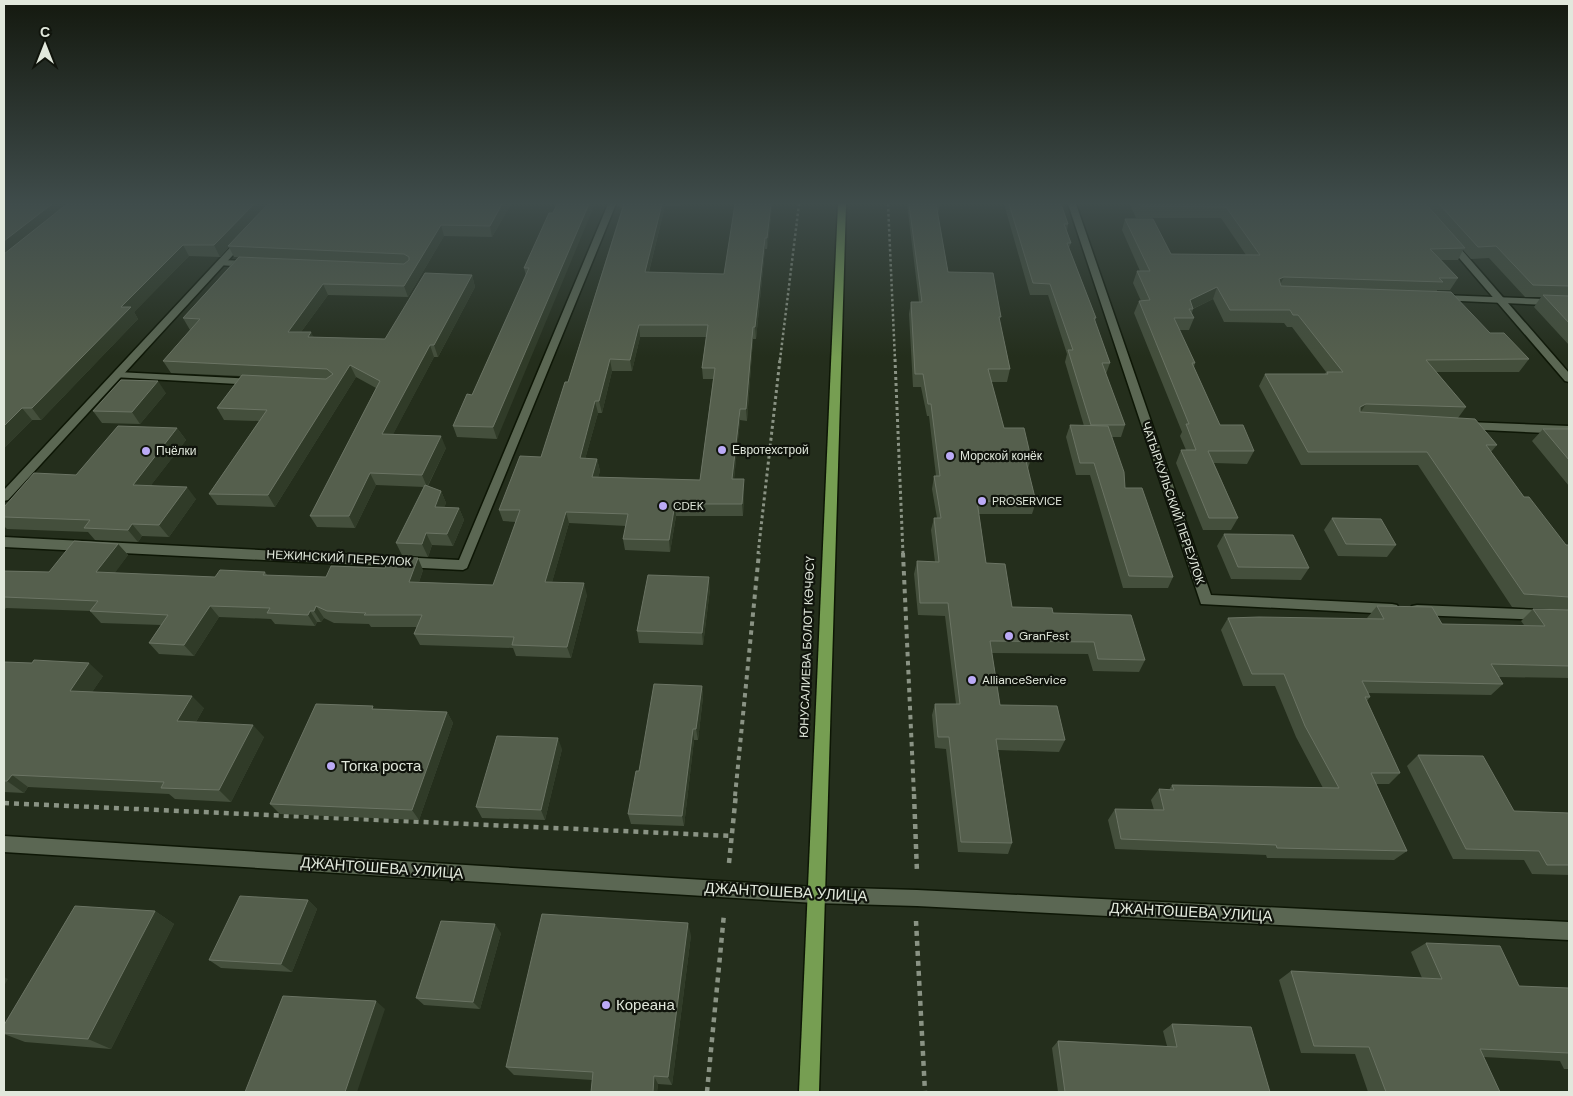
<svg xmlns="http://www.w3.org/2000/svg" width="1573" height="1096" viewBox="0 0 1573 1096" font-family="'DM Sans',sans-serif">
<style>
.lines{fill:none;stroke-linecap:round;stroke-linejoin:round}
.lane-casing{stroke:#0d1605;stroke-width:3}
.street-casing{stroke:#0d1605;stroke-width:3}
.primary-casing{stroke:#0d1605;stroke-width:3}
.path-far3{stroke:#8a9384;stroke-width:2.5;stroke-dasharray:2.5 2.5;stroke-linecap:butt}
.path-far2{stroke:#8a9384;stroke-width:3;stroke-dasharray:3 3;stroke-linecap:butt}
.path-far1{stroke:#8a9384;stroke-width:4;stroke-dasharray:4.5 4.5;stroke-linecap:butt}
.path{stroke:#8a9384;stroke-width:4.5;stroke-dasharray:5 5;stroke-linecap:butt}
.lane{fill:#5b6753;fill-rule:evenodd}
.street{fill:#5b6753;fill-rule:evenodd}
.primary{fill:#769e52;fill-rule:evenodd}
.wall{fill:#444f3c;fill-rule:evenodd}
.shaded-wall{fill:#303b28}
.building{fill:#555f4d;stroke:#6b7464;fill-rule:evenodd}
.poi-dot{fill:#bbaaf6;stroke:#10140c;stroke-width:2}
.labels{text-anchor:middle;stroke-width:4.5;stroke-linejoin:round;paint-order:stroke}
.poi-label{font-size:12px;fill:#e1e8dc;stroke:#10140c;text-anchor:start}
.street-label{font-size:12px;fill:#e1e8dc;stroke:#10140c}
.near-poi-label{font-size:15px;fill:#e1e8dc;stroke:#10140c;text-anchor:start}
.near-street-label{font-size:15px;fill:#e1e8dc;stroke:#10140c}
</style>
<rect width="100%" height="100%" fill="#242e1c"/>
<g class="lines">
<g class="lane-casing">
<path id="lane" d="M221,260L248,261L252,264L248,267L218,265V261Z
M1442,295L1569,300V306L1439,300L1437,298Z
M117,372L255,379L260,382L255,385L113,377L112,375Z
M1466,422L1569,426V434L1462,429L1461,426Z"/>
</g>
<g class="street-casing">
<path id="street" d="M608,204H616L467,568L463,570L4,547V537L459,560Z
M1068,204H1076L1211,595L1392,604L1397,605L1399,609L1397,613L1392,614L1201,604Z
M242,237L245,238V242L8,500L4,501V490L239,238Z
M1451,240L1454,241L1569,373V382L1565,381L1448,245L1447,243Z
M1417,605L1569,611V621L1417,615L1412,614L1410,610L1412,606Z
M4,836L815,887L917,890L1569,922V940L917,906L815,903L4,852Z"/>
</g>
<g class="primary-casing">
<path id="primary" d="M838,204H846L819,1092H799Z"/>
</g>
<path class="path-far3" d="M888,204L895,360
M780,360L799,204"/>
<path class="path-far2" d="M895,359L903,554
M758,554L780,359"/>
<path class="path-far1" d="M903,553L914,796
M735,796L759,553"/>
<path class="path" d="M914,794L917,873
M4,803L732,836
M729,863L736,794
M916,921L925,1092
M707,1092L724,914"/>
<use href="#lane" class="lane"/>
<use href="#street" class="street"/>
<use href="#primary" class="primary"/>
</g>
<path class="wall" d="M4,204H511L492,237L444,236L408,297L328,295L301,332L314,337L385,339L472,275L475,287L438,357H434L393,434L446,448L428,486L441,491L446,503L444,507L459,508L464,520L453,546L432,545L428,557L402,555L396,543L424,487L376,485L355,528L317,527L310,516L376,388L356,377L275,507L217,505L209,494L259,421L224,420L217,408L241,376L171,373L163,361L190,330L183,318L238,257H234L229,247L220,257L189,256L134,312L138,319L41,420H32L4,448Z
M616,204H681L680,206H665L649,272L724,274L771,217L767,249H765L756,339H753L747,421L740,420L734,479L744,490L743,516H676L670,552L625,550L623,539L626,526L569,523L552,582L587,595L571,658L516,656L513,648L420,645L414,634L417,627H371L369,624L334,623L324,618L321,622H317L315,626L275,624L271,619L219,617L194,656L159,654L149,643L161,625L101,623L90,611L6,608L4,611V571L49,572L118,544L128,555L114,573L215,577L265,572L267,575L326,577L423,570L419,582L493,585L516,522L503,521L499,510L541,457L568,382L622,208L617,206ZM640,337H706L702,368L703,379H713L700,480L598,477L600,471L597,459H585L598,413H602L612,371H632Z
M907,204H940L938,214L948,272L1000,322L1010,369L1007,382H991L1004,428L1031,458L1028,469L1036,502L1032,514H979L986,563L1012,607L1053,613L1145,660L1139,672L1093,671L1088,654L992,653L1000,705L1065,740L1059,752L998,750L1012,843L1008,854L958,852L946,749L935,748L932,715L935,704H956L945,616L918,615L914,574L917,561L935,562L931,530L934,518H937L932,489L934,476H936L929,416H927L921,387H913L909,314L911,302H919Z
M1004,204H1061L1068,224L1067,231L1071,243L1069,248L1096,318L1095,321L1110,363L1106,374L1125,425L1121,437H1112L1125,488L1173,577L1168,588H1123L1090,475H1076L1066,437L1070,425L1084,426L1065,362L1067,354L1048,295H1030Z
M1130,204H1426L1427,206L1429,204H1569V345L1534,307L1541,297H1525L1489,258L1471,259L1463,250L1458,260H1441L1458,278L1450,290H1437V291L1490,333L1529,359L1519,372H1436L1466,407L1458,418L1497,445L1491,452L1524,497L1566,545H1569V610L1512,607L1418,465H1301L1259,386L1265,374H1325L1326,372L1292,327H1287L1284,323L1224,322L1213,299L1193,309L1192,313L1194,318L1189,330H1179L1195,363L1194,367L1220,425L1254,451L1247,464L1214,463L1238,518L1231,530H1203L1176,463L1181,450H1186L1180,436L1182,432L1134,313L1139,301H1141L1133,283L1137,271H1140L1122,230L1125,219L1171,254L1246,255L1221,218H1136Z
M553,213L497,439L457,437L453,426L472,395L526,276L524,268Z
M166,393L140,424L102,423L93,411Z
M177,428L186,440L151,485L196,499L169,537L142,536L138,542L95,540L88,532L7,529L4,526V517Z
M1543,429H1569V486L1532,441Z
M1332,518L1396,545L1387,557L1338,556L1324,530Z
M1224,534L1309,568L1301,580L1231,579L1217,546Z
M710,589L703,645L639,643L637,631Z
M1377,606L1442,624L1524,625L1521,621L1533,609L1569,610V678L1499,677L1503,684L1491,695L1367,693L1370,697L1367,701L1400,773L1389,784H1376L1407,851L1394,860L1267,858L1266,855L1115,849L1108,820L1115,809L1154,810L1151,800L1159,789L1169,790L1172,785L1323,788L1296,737L1275,686H1243L1221,630L1228,618L1368,619L1367,618Z
M4,662L103,676L92,692L204,708L196,722L264,737L231,802L175,799L169,794L28,787L24,793L4,792Z
M702,686L703,697L698,740H694L684,826L631,824L628,814L639,771Z
M375,709L447,712L453,723L419,820L280,814L270,804Z
M562,749L545,820L482,818L476,807Z
M1418,755L1514,811L1569,813V875L1532,874L1524,860L1453,859L1407,766Z
M308,900L317,909L292,972L221,968L209,960Z
M155,911L174,924L111,1049L25,1042L4,1034V1025Z
M501,933L480,1009L424,1005L416,998Z
M691,935L672,1085L658,1084L657,1092H591L592,1080L514,1075L506,1067Z
M1426,943L1519,986L1569,988V1069H1564L1560,1061L1484,1057L1500,1092H1368L1355,1054L1301,1053L1279,980L1291,971L1422,978L1411,952Z
M1172,1024L1270,1092H1058L1052,1048L1058,1041L1167,1046L1163,1031Z"/>
<path class="shaded-wall" d="M52,204H72L4,259V241Z
M254,204H270L228,246L229,247L220,257L214,245Z
M502,204H511L492,237L490,226Z
M589,204H595L497,439L493,427Z
M662,204H665V206L646,283L645,272Z
M771,204H772L771,217L767,249V238Z
M441,225L444,236L408,297L404,286Z
M765,238V249L756,339L755,327Z
M183,245L189,256L134,312L138,319L41,420L32,408L121,307Z
M472,275L475,287L438,357L434,345Z
M1284,277L1278,289L1279,279Z
M323,284L328,295L293,343L288,332Z
M1217,287L1213,299L1192,309L1190,300Z
M639,325L640,337L632,371L630,360Z
M753,327V339L747,421L746,409Z
M311,332L317,344L308,337Z
M430,345L434,357L387,446L382,434Z
M610,359L612,371L602,413L599,401Z
M350,365L356,377L275,507L268,495Z
M158,381L166,393L140,424L132,412Z
M595,401L598,413L582,470L580,458Z
M1366,404L1358,416L1360,407Z
M22,408L32,420L4,448V426Z
M740,409V420L733,490L732,479Z
M177,428L186,440L142,497L133,485Z
M441,436L446,448L427,487L422,475Z
M597,459L600,471L595,488L592,477Z
M370,473L376,485L355,528L349,516Z
M744,479V490L743,516L742,504Z
M187,487L196,499L169,537L159,525Z
M441,491L446,503L440,519L435,507Z
M675,504L676,516L670,552L669,540Z
M459,508L464,520L453,546L447,534Z
M566,512L569,523L549,593L545,582Z
M132,524L142,536L138,542L128,530Z
M426,533L432,545L428,557L422,544Z
M118,544L128,555L107,584L96,572Z
M418,558L423,570L415,594L409,582Z
M709,577L710,589L703,645L702,633Z
M584,583L587,595L571,658L567,647Z
M210,606L219,617L194,656L184,645Z
M316,606L324,618L321,622L314,611Z
M310,611L317,622L315,626L308,615Z
M89,663L103,676L84,704L70,691Z
M702,686L703,697L698,740L696,729Z
M192,696L204,708L189,734L177,721Z
M447,712L453,723L419,820L412,810Z
M253,725L264,737L231,802L219,790Z
M693,729L694,740L684,826L682,816Z
M558,738L562,749L545,820L541,810Z
M12,775L28,787L24,793L7,781Z
M308,900L317,909L292,972L281,964Z
M155,911L174,924L111,1049L88,1039Z
M688,923L691,935L672,1085L668,1077Z
M495,924L501,933L480,1009L473,1002Z
M4,977L8,979L4,986Z
M376,1001L385,1009L357,1092H345Z
M654,1076L658,1084L657,1092H653Z"/>
<path class="building" d="M4,204H52L4,241Z
M67,204H254L214,245H183L121,307H131L32,408H22L4,426V254Z
M268,204H502L490,226L441,225L404,286L323,284L288,332H311L308,337L385,339L425,273L472,275L434,345H430L382,434L441,436L422,475L370,473L349,516H310L380,381L350,365L268,495L209,494L267,410L217,408L242,375L326,379L333,374L327,369L163,361L200,319L183,318L239,257L404,264L409,260V257L404,254L228,246Z
M557,204H589L493,427L453,426L467,394L472,395L529,268H524L549,213H553Z
M624,204H662L645,272L724,274L735,204H771L767,238H765L755,327H753L746,409H740L732,479H744L742,504H675L669,540L623,539L628,514L566,512L545,582L584,583L567,647L512,645L514,637L414,634L422,615H364L366,613L327,611L316,606L314,611H310L308,615L267,613L270,608L210,606L184,645L149,643L168,615L90,611L98,601L4,597V571L49,572L74,541L118,544L96,572L215,577L220,570L265,572L263,575L326,577L331,566L385,568L390,557L418,558L409,582L493,585L520,510H499L520,456L541,457L565,382H568ZM639,325H708L702,368H715L700,480L592,477L597,459L580,458L595,401H599L610,359L630,360Z
M909,204H936L948,272L993,273L1001,317H999L1010,369H988L1004,428H1024L1031,458L1025,457L1036,502L977,501L986,563L1005,564L1012,607L1052,608L1053,613L1131,615L1145,660L1098,659L1094,642L990,641L1000,705L1057,706L1065,740L996,739L1012,843L961,842L949,737H938L935,704H960L948,603H920L917,561L939,562L934,518H941L934,476H940L931,404H928L923,374H915L911,302H922Z
M1009,204H1061L1068,224H1064L1071,243H1067L1096,318H1094L1110,363H1102L1125,425H1091L1068,350H1073L1050,284L1033,283Z
M1139,204H1426L1465,248L1430,249L1458,278H1439L1443,282L1284,277L1279,279L1281,286L1451,292L1490,333H1504L1529,359L1426,360L1466,407L1366,404L1360,407V412L1475,419L1497,445H1486L1524,497H1529L1566,545H1569V597L1524,594L1427,452H1308L1265,374H1328L1327,372H1343L1298,315H1293L1290,310H1230L1217,287L1190,300L1193,309H1189L1194,318H1174L1195,363H1192L1220,425H1243L1254,451H1208L1238,518H1209L1181,450H1196L1186,424H1189L1139,301L1150,300L1137,271H1150L1125,219H1153L1171,254L1260,255L1226,207L1140,206Z
M1439,204H1569V286L1533,285L1496,246L1478,247Z
M1543,295L1569,296V323Z
M121,380L158,381L132,412L93,411Z
M1070,425L1108,426L1124,472L1125,488H1142L1173,577L1129,576L1094,463H1080Z
M118,426L177,428L133,485L187,487L159,525L132,524L128,530L84,528L90,520L4,517V507L34,473L76,475Z
M1543,429H1569V460Z
M425,485L441,491L435,507L459,508L447,534L426,533L422,544L396,543Z
M1332,518L1381,519L1396,545L1346,544Z
M1224,534L1293,535L1309,568L1238,567Z
M648,575L709,577L702,633L637,631Z
M1377,606L1432,607L1442,624L1545,626L1533,609L1569,610V666L1491,664L1503,684L1362,681L1370,697H1365L1400,773H1371L1407,851L1277,848L1276,845L1121,839L1115,809L1164,810L1159,789L1174,790L1172,785L1339,788L1305,726L1284,674H1252L1228,618L1259,617L1384,619Z
M34,660L89,663L70,691L192,696L177,721L253,725L219,790L161,788L164,782L12,775L7,781H4V662L32,663Z
M654,684L702,686L696,729H693L682,816L628,814L636,771H639Z
M316,704L373,706L372,709L447,712L412,810L270,804Z
M497,736L558,738L541,810L476,807Z
M1418,755L1483,756L1514,811L1569,813V865H1547L1539,851L1466,849Z
M240,896L308,900L281,964L209,960Z
M75,906L155,911L88,1039L4,1033V1025Z
M542,914L688,923L668,1077L654,1076L653,1092H591L593,1072L506,1067Z
M441,921L495,924L473,1002L416,998Z
M1426,943L1500,946L1519,986L1569,988V1053L1480,1049L1500,1092H1386L1369,1047L1314,1046L1291,971L1442,979Z
M283,996L376,1001L345,1092H245Z
M1172,1024L1251,1027L1270,1092H1065L1058,1041L1177,1047Z"/>
<linearGradient id="sky" x2="0" y2="1"><stop stop-color="#14190f"/><stop offset="0.57" stop-color="#3f4c4b"/><stop offset="1" stop-color="#3f4c4b" stop-opacity="0"/></linearGradient>
<rect width="1573" height="357" fill="url(#sky)"/>
<g class="poi-dot">
<circle cx="722" cy="450" r="5"/>
<circle cx="146" cy="451" r="5"/>
<circle cx="950" cy="456" r="5"/>
<circle cx="982" cy="501" r="5"/>
<circle cx="663" cy="506" r="5"/>
<circle cx="1009" cy="636" r="5"/>
<circle cx="972" cy="680" r="5"/>
<circle cx="331" cy="766" r="5"/>
<circle cx="606" cy="1005" r="5"/>
</g>
<g class="labels">
<g class="poi-label">
<text x="732" y="454">Евротехстрой</text>
<text x="156" y="455">Пчёлки</text>
<text x="960" y="460">Морской конёк</text>
<text x="992" y="505">PROSERVICE</text>
<text x="673" y="510">CDEK</text>
<text x="1019" y="640">GranFest</text>
<text x="982" y="684">AllianceService</text>
</g>
<g class="street-label">
<text transform="translate(1173 503) rotate(71)" y="4">ЧАТЫРКУЛЬСКИЙ ПЕРЕУЛОК</text>
<text transform="translate(339 558) rotate(3)" y="4">НЕЖИНСКИЙ ПЕРЕУЛОК</text>
<text transform="translate(807 647) rotate(-88)" y="4">ЮНУСАЛИЕВА БОЛОТ КӨЧӨСҮ</text>
</g>
<g class="near-poi-label">
<text x="341" y="771">Тогка роста</text>
<text x="616" y="1010">Кореана</text>
</g>
<g class="near-street-label">
<text transform="translate(382 868) rotate(4)" y="5">ДЖАНТОШЕВА УЛИЦА</text>
<text transform="translate(786 892) rotate(3)" y="5">ДЖАНТОШЕВА УЛИЦА</text>
<text transform="translate(1191 912) rotate(3)" y="5">ДЖАНТОШЕВА УЛИЦА</text>
</g>
</g>
<rect width="1573" height="1096" fill="none" stroke="#e1e8dc" stroke-width="10"/>
<g transform="translate(45 45)" stroke="#10140c" stroke-width="4" paint-order="stroke">
<path d="M0-4L9 19L0 12L-9 19Z" fill="#e1e8dc"/>
<text y="-8" font-size="14" font-weight="bold" text-anchor="middle" fill="#e1e8dc">С</text>
</g>
</svg>
